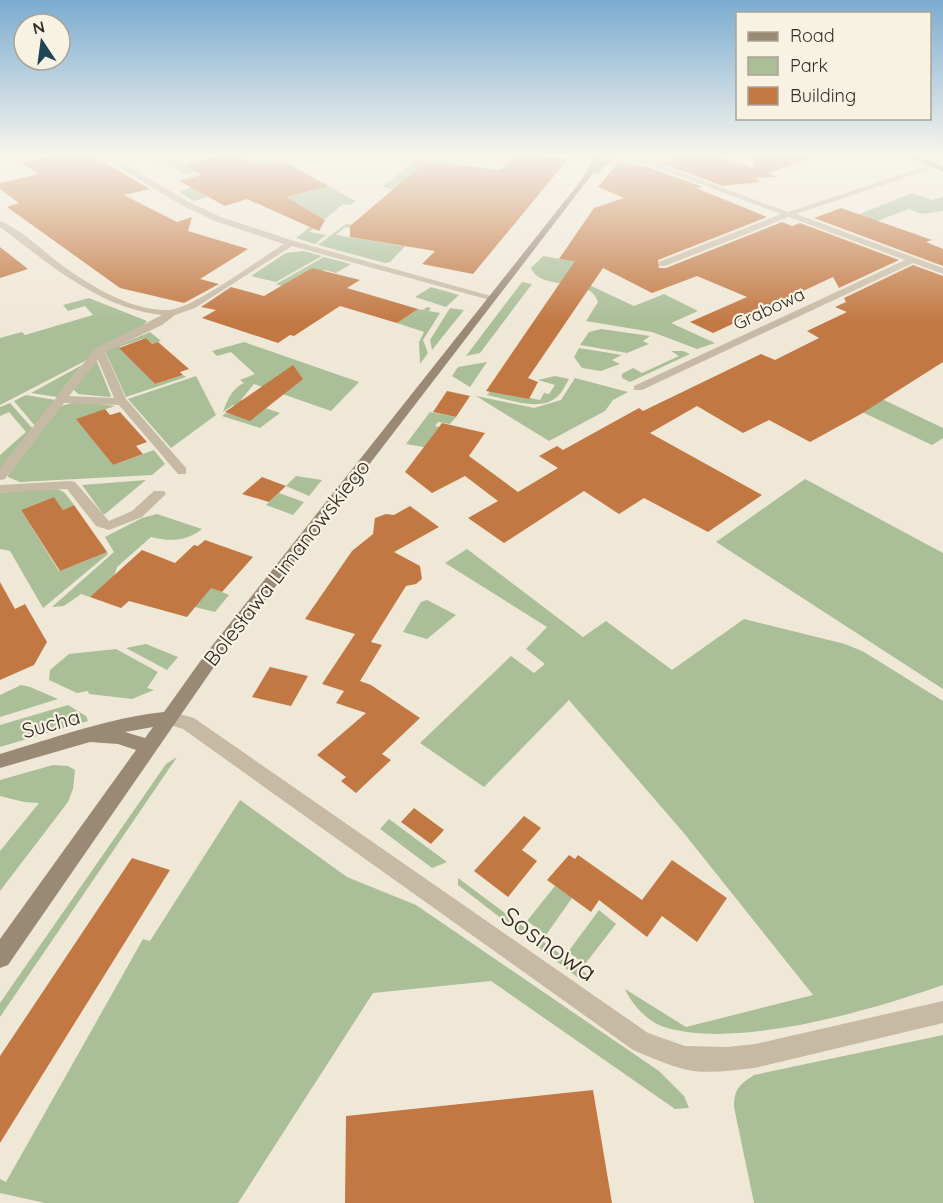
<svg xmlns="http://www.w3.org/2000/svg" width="943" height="1203" viewBox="0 0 943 1203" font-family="Quicksand,sans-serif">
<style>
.green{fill:#aabe98}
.building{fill:#c27843}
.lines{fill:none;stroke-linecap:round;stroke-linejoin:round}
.street{fill:#c7baa4;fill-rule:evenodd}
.secondary{fill:#9a8975;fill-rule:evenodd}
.labels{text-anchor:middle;stroke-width:4.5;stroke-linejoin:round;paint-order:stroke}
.far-street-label{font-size:18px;fill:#322c25;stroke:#f8f2e3}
.street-label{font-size:21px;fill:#322c25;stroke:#f8f2e3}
.near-street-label{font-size:26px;fill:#322c25;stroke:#f8f2e3}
</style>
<rect width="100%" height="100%" fill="#f0e8d7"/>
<path class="green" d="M145,154H169L190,167L208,168L184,174Z
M220,159L284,161L286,162L277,161L261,165L306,191L323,187V183L356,201L351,205L343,204L309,232L326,235L315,244L296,238L322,218L279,193H202L210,196L194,201L179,192L237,170L231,166L165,184L229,165Z
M417,160L436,162L424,163L418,169L473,166L485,169L391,189L382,187Z
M912,193L932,200L943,197V211L922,214L909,209L872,223L855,216Z
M346,224L360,226L357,229L345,227L336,235L402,246L410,238H413L390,262L385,263L318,245Z
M304,251L322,256L276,282L251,276L286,253Z
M571,251L601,265L572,277L634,306L664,294L698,311L671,323L715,343L697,349L652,332L586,321L598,302C591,275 540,292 531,268L543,256L565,260Z
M324,257L351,264L336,273L325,270L282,286L276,284Z
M522,282L532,284L480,353L466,356Z
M431,287L459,295L446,307L415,297Z
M89,298L147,321L140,328L107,343L85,361L0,405V338L22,332L25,335L93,315L85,306L68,311L63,305Z
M427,307L431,308L429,311L440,313L423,340L428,353L420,364L419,342L424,332L397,323L418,309L423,310Z
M450,308L464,310L432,350L430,340Z
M601,329L650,336L643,341L649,344L627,353L580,345L589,332Z
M150,332L161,341L152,344L145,338L119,347L155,384L183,375L186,377L126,397L105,351Z
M244,342L359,382L331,411L254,384L241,400L280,413L260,428L222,416L226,413L234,415L243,409L233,405L223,412C227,401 232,388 244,383L240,380L255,374L231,352L217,356L212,351Z
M579,348L622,355L612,360L620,364L601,371L582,368L574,357Z
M671,351H683L690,354L630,382L622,378V374L633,368L642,373L679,356Z
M96,359L111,396L109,397L78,394L73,389Z
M487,362L470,387L452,376L458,367Z
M82,365L57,397L31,393Z
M196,376L216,415L171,448L128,399Z
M555,376L569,379C566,384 563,391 558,396C541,413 508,399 487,395L491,390L540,400L544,393L549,394L555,385L538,380Z
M575,378L628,392L613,400L605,411L549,441L476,396L534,408L561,400Z
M26,395L55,400L35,426L14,401Z
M882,399L943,428V438L932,445L862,412Z
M79,401L115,406L77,419L113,465L154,450L165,464L152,475L20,482L8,477V475L61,406Z
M10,403L33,429L0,470V455L26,432L9,412L0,416V407Z
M430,412L456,417L450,424L438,422L435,426L439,427L424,447L406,444Z
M296,476L322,480L309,496L286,486Z
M805,479L943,553V689L716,542Z
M146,480L105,514H103L82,485Z
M56,488L65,493L74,505L63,510L54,497L21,510L59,571L95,557L85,542L97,538L108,554L43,608L10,551L0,549V493Z
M279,493L304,502L293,515L266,505Z
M157,514L202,529C187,541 170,542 151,537L117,567L114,576L90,597L81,594L64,606L52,607L114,552L105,537L142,518Z
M467,549L583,637L606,621L672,670L744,619L845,644L864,652L943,701V985C872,1010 737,1050 664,1027C647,1021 632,1005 625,989L686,1027L813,995L683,832L569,700L484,787L420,743L511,656L534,673L545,664L526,649L547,627L445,563Z
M202,584L229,595L215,612L195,607Z
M427,600L456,615L427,639L403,632L421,602Z
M146,644L178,657L167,670L126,648Z
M116,649L158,672L147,688L154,690L132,699L89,694L88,691L77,693L49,680L50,670L69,654Z
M21,685L30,687L58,699L0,717V695Z
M68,705L86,716L88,721L0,747V725Z
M177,757L0,1017V1003L166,764Z
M53,765L68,766L75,770L73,789L68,802L0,891V851L39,803L24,802L0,796V780Z
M240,800L347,877L416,905L659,1071L684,1096L689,1108L675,1109L491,981L373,993L238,1203H45L0,1193V1179L6,1182L143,939L150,941Z
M389,819L443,859L447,862L432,868L380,829Z
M458,878L588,975L577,977L458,885Z
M555,886L572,898L546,935L527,921Z
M599,910L616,924L585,964L568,952Z
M943,1035V1203H754L734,1107C734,1089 740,1084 754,1075Z"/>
<path class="building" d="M57,154H89L150,189L124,195L177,222L192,217L188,231L248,249L200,279L219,284L184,303L120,288L7,207L19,203L0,189V183L39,174L21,163Z
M231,154H237L255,166L277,161L285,162L328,186L286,197L325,220L319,231L247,199L225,206L179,181L201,175L184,164Z
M518,154L568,159L473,274L422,264L435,251L350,237V226L424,163L436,162L500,170Z
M682,154H711L753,168L755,154H813L814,157L768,173L776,177L755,178L760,182L723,186L658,162Z
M618,163L645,166L703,187L696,188L767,217L658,260L659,268H666L782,222L792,226L800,223L899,260L839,288L833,277L713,333L690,322L747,297L697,276L652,293L603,268L528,378L538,382L529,399L486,391L575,261L559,259L594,208L624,198L598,187Z
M841,208L932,240L926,242L943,249V266L814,218Z
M0,247L28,269L0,278Z
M913,265L943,276V362L861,414L810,442L769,420L743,433L697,406L650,433L762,495L708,532L644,498L619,514L584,491L504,543L468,518L498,501L465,476L432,493L405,472L442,423L485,433L469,456L518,492L558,468L539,456L557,446L563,450L639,408L643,411L761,354L775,360L819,338L807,331L847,312L835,307L846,302L844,298Z
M312,268L360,280L347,288L418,309L397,323L340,306L294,336L290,335L278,343L202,318L216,310L201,307L231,287L264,296Z
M146,338L152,344L158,342L189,369L180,372L183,375L155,384L119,348Z
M293,365L303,379L250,421L225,412Z
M447,391L470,396L456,417L433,412Z
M105,409L110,415L120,412L147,442L136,446L143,454L113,465L76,419Z
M262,477L286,486L269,502L242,494Z
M54,497L63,510L74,505L107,552L60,571L21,510Z
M410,506L439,527L394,552L420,566L422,579L416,584L406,586L371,642L382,645L360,681L371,685L420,718L382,754L391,760L356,793L341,781L346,777L317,755L366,713L336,703L344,691L322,684L355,634L305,619L352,551L373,534L375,518L386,514L394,515Z
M205,540L253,557L222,592L211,588L187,617L129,601L121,608L90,597L142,550L175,563L194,545L198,546Z
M0,582L15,609L25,604L47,642L34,665L0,680Z
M270,667L308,676L291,706L252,697Z
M414,808L444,830L431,844L401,822Z
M524,816L541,828L522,850L537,861L508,897L474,871Z
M569,855L575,859L578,855L642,900L672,860L727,898L697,942L662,916L647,937L599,900L591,912L547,880Z
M132,858L170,870L0,1143V1056Z
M593,1090L612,1203H345L346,1116Z"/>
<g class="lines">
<path class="street" d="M98,154H107L187,201L221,217L294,241L498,298L490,300L292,246L195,308L175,315L162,325L105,352L126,399L186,468V474H178L119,405L64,403L5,479L0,480V468L95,349L162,315C98,308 50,264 0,227V221C23,230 43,252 63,266C93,287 131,311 169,310C192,309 261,258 284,244L215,221L181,205ZM98,360L114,398L69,396Z
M620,154H631L788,212L936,163V167L796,214L943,268V274L913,263L642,390H634V386L905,260L789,217L665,266H659V262L781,214Z
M70,481L75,482L109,521L132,511L154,491H164L166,494L142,517L109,530L96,526L67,489L0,493V485Z
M169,711L194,718L648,1033L685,1046L727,1047L755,1044L943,1001V1023L755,1068C733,1070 705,1075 683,1069C666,1064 649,1057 633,1050L183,729L163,723L160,718L163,713Z"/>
<path class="secondary" d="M595,154H603L597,165L609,154H617L598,173H593L216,664L8,965L0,968V939L136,750L118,744L90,742L0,768V754C54,738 108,718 164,712L204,656L583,178ZM153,727L145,738L125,732Z
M903,154H913L943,167V172Z"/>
</g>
<linearGradient id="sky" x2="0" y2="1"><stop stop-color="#7bacd0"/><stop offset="0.48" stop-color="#f8f5ed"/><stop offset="1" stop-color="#f8f5ed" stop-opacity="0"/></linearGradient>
<rect width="943" height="322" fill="url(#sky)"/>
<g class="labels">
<g class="far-street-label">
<text transform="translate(769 309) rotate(-25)" y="6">Grabowa</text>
</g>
<g class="street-label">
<text transform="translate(287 563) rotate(-52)" y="7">Bolesława Limanowskiego</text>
<text transform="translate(51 724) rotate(-15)" y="7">Sucha</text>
</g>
<g class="near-street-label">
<text transform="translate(549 944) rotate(35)" y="9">Sosnowa</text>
</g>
</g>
<rect x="736" y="12" width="195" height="108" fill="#f8f2e3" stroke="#a9a397" stroke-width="1.5"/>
<rect x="748" y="32" width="30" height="9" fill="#9a8975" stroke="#a9a397" stroke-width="1.5"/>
<text x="790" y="42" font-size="18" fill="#322c25">Road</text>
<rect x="748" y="57" width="30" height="18" fill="#aabe98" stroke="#a9a397" stroke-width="1.5"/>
<text x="790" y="72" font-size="18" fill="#322c25">Park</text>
<rect x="748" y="87" width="30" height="18" fill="#c27843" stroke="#a9a397" stroke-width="1.5"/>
<text x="790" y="102" font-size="18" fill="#322c25">Building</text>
<g transform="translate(42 42) rotate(347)"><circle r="28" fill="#f8f2e3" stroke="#a9a397" stroke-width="1.5"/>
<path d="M0-4.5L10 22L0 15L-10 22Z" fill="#1d4552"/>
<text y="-9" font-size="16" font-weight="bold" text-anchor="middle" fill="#322c25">N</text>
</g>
</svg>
